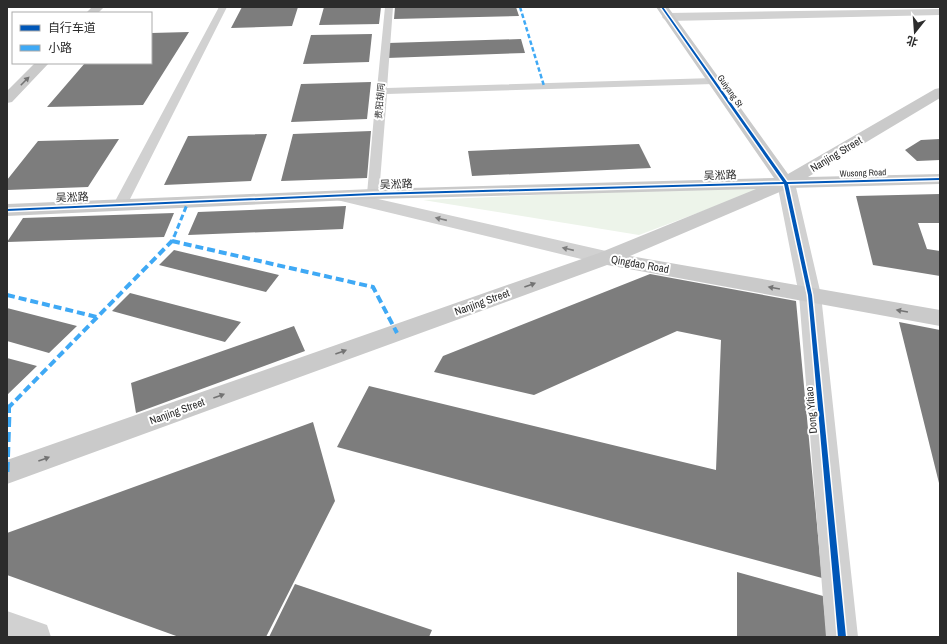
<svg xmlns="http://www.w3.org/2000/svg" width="947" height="644" viewBox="0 0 947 644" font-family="'Archivo Narrow','Noto Sans SC',sans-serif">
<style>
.green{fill:#edf4ea}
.building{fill:#7d7d7d}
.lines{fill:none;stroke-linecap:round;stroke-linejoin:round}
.lane{fill:#d1d1d1;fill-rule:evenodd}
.street{fill:#d1d1d1;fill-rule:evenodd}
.secondary{fill:#cacaca;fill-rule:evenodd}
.quiet-far3{stroke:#3fa9f5;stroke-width:2.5;stroke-dasharray:4.5 2.5;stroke-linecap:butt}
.quiet-far2{stroke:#3fa9f5;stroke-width:3;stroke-dasharray:6 3;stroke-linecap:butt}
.quiet-far1{stroke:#3fa9f5;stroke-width:4;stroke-dasharray:8 4;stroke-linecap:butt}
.quiet{stroke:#3fa9f5;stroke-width:5;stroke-dasharray:10 5;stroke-linecap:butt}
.cycleway-casing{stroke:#fff;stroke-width:3}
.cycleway{fill:#0057b8;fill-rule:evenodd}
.oneway{fill:#737373}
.oneway2{fill:#7e7e7e}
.labels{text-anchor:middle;stroke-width:4;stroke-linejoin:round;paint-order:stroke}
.far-street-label{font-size:9px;fill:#2c2c2c;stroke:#fff}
.street-label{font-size:11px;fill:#2c2c2c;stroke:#fff}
</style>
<rect width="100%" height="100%" fill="#fff"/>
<path class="green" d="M772,185L639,235L423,200Z"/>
<path class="building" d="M242,7H298L292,26L231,28Z
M324,7H381L379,24L319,25Z
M395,7H516L519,16L394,19Z
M189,32L143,105L47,107L85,63H151V33Z
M372,34L369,62L303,64L311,35Z
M521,39L525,53L387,58L388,43Z
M371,82L367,119L291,122L301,84Z
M371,131L367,178L281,181L293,134Z
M267,134L251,181L164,185L188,136Z
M119,139L88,187L7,190V180L38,141Z
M940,139V160L917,161L905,150L921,140Z
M639,144L651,168L472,176L468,151Z
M940,194V223H918L927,249L940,251V276L873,265L856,196Z
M346,206L343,229L188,235L198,212Z
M174,213L164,237L7,242L23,218Z
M174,250L279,275L266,292L159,265Z
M650,274L796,301L822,578L337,447L369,386L716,470L721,340L677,331L534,395L434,372L443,356Z
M130,293L241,322L225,342L112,311Z
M7,308L77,326L49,353L7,341Z
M899,322L940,330V483H939Z
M294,326L305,351L136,413L131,383Z
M7,358L37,366L7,395Z
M313,422L335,501L266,637H179L7,575V533Z
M737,572L823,596L827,637H737Z
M295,584L432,630L429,637H269Z"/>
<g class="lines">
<path class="lane" d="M219,7H227L127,205L125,208H115L113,205Z
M385,7H393L387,88L713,78L718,81L713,84L387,94L379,194L378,197H368L367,194L376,93L375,91L377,89Z"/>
<path class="street" d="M940,9V15L668,21L664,19L662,17L664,15L668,13Z
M786,178L792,179L795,183L821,295L858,637H826L799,295L777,183L780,179Z
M343,191L606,251L613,253L616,258L613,263L606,265L337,200L334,196L337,192Z
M7,611L47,625L51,637H7Z"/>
<path class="secondary" d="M92,7H104L98,13H86Z
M656,7H668L788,174L935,89L940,88V98L808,177L940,174V184L789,188L630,256L940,310V326L607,265L7,484V460L599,253L756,189L373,199L7,216V204L373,189L774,178Z
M35,63H49L12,102L7,103V91Z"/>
<path class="quiet-far3" d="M520,7L544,86"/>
<path class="quiet-far2" d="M174,237L188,202"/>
<path class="quiet-far1" d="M172,241L373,287L397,333
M7,295L97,317
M7,406L9,407L172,241L174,236
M9,413V407"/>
<path class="quiet" d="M7,472L9,412"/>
<g class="cycleway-casing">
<path id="cycleway" d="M661,7H663L787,182L940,178V180L788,184L812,295L846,637H838L808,295L784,184L373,195L7,211V209L373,193L783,182Z"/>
</g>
<use href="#cycleway" class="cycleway"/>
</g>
<defs><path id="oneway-solid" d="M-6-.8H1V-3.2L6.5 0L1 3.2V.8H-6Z"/></defs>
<g class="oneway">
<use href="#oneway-solid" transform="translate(25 81) rotate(-45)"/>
<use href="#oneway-solid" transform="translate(530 285) rotate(-20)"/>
<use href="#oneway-solid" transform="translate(774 288) rotate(-170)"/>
<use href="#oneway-solid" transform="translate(902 311) rotate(-170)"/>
<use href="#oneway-solid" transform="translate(341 352) rotate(-20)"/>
<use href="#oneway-solid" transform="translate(219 396) rotate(-20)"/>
<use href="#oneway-solid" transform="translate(44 459) rotate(-20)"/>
</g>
<g class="oneway2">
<use href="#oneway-solid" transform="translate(441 219) rotate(-167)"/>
<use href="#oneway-solid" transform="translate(568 249) rotate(-167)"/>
</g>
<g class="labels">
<g class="far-street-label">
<text transform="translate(730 91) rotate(55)" y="3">Guiyang St</text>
<text transform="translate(380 101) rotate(-85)" y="3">贵阳胡同</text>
<text transform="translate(863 173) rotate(-2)" y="3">Wusong Road</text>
</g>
<g class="street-label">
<text transform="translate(836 154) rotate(-31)" y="4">Nanjing Street</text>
<text transform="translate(720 175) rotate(-2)" y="4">吴淞路</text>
<text transform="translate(396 184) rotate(-2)" y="4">吴淞路</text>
<text transform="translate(72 197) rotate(-2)" y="4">吴淞路</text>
<text transform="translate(640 264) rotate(10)" y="4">Qingdao Road</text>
<text transform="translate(482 302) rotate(-20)" y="4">Nanjing Street</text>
<text transform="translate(811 410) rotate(-95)" y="4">Dong Yitiao</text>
<text transform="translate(177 411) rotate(-20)" y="4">Nanjing Street</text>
</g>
</g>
<rect width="947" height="644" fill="none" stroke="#2c2c2c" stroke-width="16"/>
<rect x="12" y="12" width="140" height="52" fill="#ffffff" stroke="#ababab"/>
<rect x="20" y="25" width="20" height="6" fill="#0057b8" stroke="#ababab"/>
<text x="48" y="32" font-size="12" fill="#2c2c2c">自行车道</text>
<rect x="20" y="45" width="20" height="6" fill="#3fa9f5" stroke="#ababab"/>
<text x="48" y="52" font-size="12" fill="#2c2c2c">小路</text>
<g transform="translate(915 32) rotate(197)" stroke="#ffffff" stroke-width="3" paint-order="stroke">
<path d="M0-3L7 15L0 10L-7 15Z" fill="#2c2c2c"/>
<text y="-6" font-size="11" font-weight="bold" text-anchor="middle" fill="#2c2c2c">北</text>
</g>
</svg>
